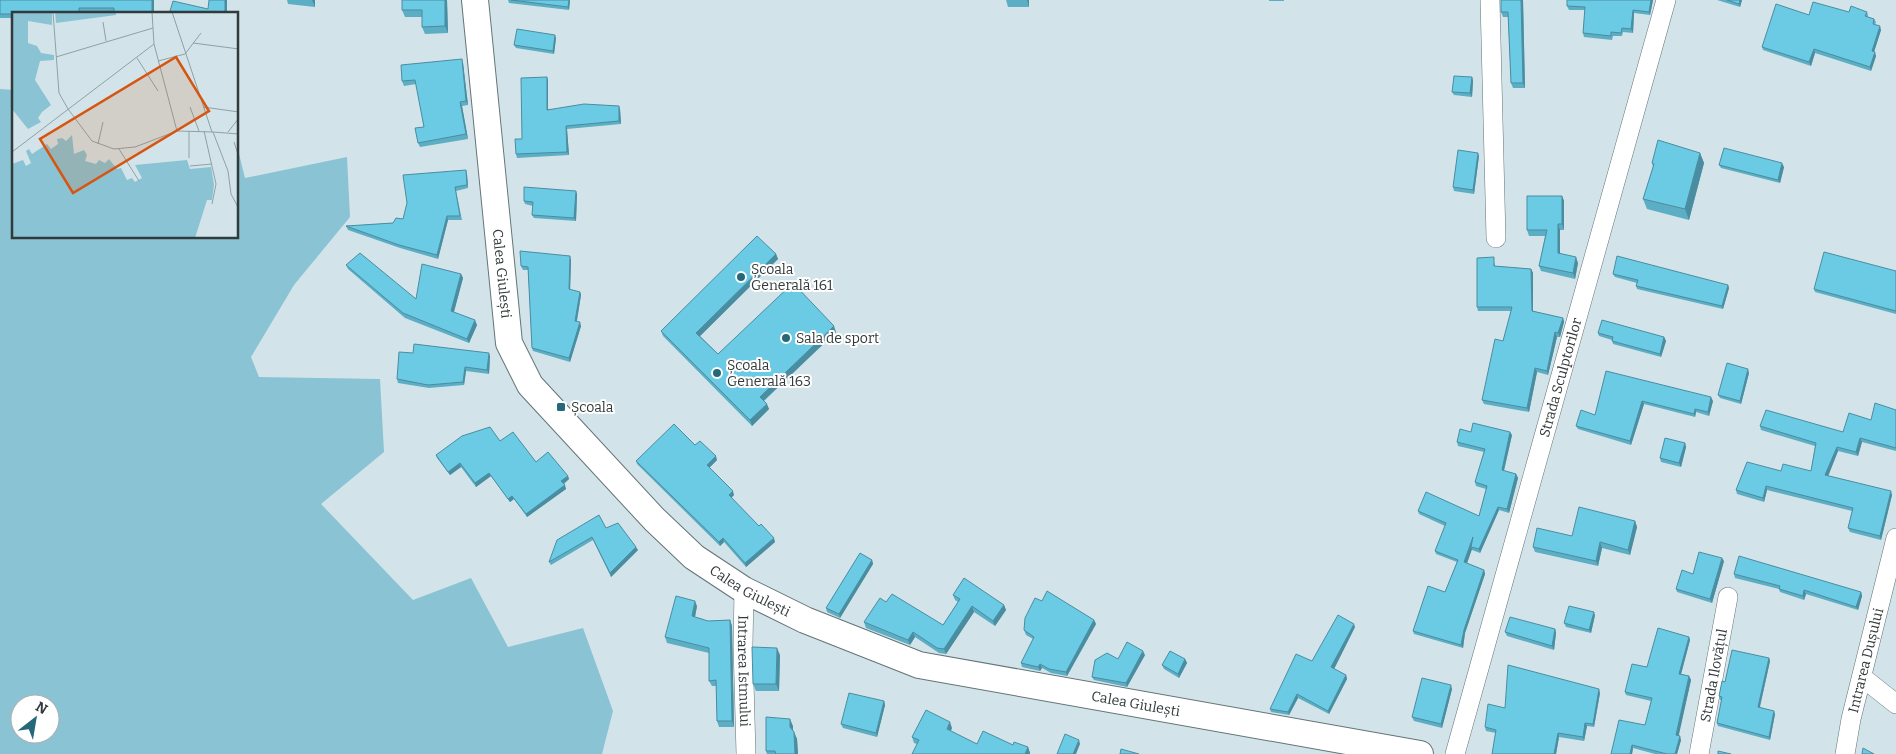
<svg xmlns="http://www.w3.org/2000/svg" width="1896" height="754" viewBox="0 0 1896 754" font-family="Bitter,serif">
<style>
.green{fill:#89c3d4;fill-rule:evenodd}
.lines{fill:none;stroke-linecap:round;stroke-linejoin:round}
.minor-casing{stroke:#647478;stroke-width:20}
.secondary-casing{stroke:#647478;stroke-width:28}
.minor{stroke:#fff;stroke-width:19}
.secondary{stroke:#fff;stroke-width:26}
.wall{fill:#5caec4}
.shaded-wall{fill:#4b8da0}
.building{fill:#6bcae4;stroke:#4b8da0}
.poi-dot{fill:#246879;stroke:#fff;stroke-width:2}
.labels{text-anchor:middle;stroke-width:4;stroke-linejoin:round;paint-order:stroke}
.poi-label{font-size:14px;fill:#333a3c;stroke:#fff;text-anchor:start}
.street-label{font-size:14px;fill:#333a3c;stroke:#fff}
.inset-road{fill:none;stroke:#92a0a4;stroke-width:1}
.view{fill:#d65611;fill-opacity:0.15;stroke:#d65611;stroke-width:2.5}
.inset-edge{fill:none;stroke:#333a3c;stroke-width:2.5}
</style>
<rect width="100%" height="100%" fill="#d2e4e9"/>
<path class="green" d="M0,89L14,90V238H238V150L245,178L347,157L350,217L294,285L251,357L259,377L380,379L384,452L321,504L413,600L471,578L508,647L583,628L613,711L602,754H0ZM20,704H50V734H20Z"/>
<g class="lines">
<g class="minor-casing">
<g id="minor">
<path d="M1490,0L1496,238"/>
<path id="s1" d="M744,590L743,645L746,754"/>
<path d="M1862,677L1896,704"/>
<path id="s2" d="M1455,754L1666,0"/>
<path id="s3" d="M1699,754L1728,597"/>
<path id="s4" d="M1845,754L1851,719L1896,538"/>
</g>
</g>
<g class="secondary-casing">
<g id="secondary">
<path id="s5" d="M475,0L509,343L530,385L654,519L694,557L744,590L805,620L919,665L1420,754"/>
</g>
</g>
<use href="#minor" class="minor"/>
<use href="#secondary" class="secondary"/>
</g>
<path class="wall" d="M0,0H154V14H114V12L14,14V18H0Z
M287,0H315V7L288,4Z
M447,0L448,33L425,34L422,27V17H405L402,10Z
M508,0H570L569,10L509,3Z
M1006,0H1029V7H1008Z
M1269,0H1284V1H1269Z
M1523,0L1525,88H1513L1511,83L1508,17H1503L1501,12Z
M1653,0L1650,15L1634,13L1633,33L1623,32L1622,36H1613L1612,40L1584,37L1583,33L1585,10H1569L1567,6Z
M1717,0H1742L1740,7Z
M1849,12H1867L1868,15V17L1874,19L1876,22L1875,25L1881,30L1874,52L1876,56L1871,71L1815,53L1811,66L1763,50L1762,47L1809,15Z
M556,38L554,54L516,48L514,45Z
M463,63L468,105L462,106L468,139L420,147L418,143L424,127L416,84L404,86L402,81Z
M547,77L548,81V109H620L621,124L567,129L569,155L517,158L516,154L522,139Z
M1472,77L1473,81L1472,97L1454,95L1452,92Z
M1700,153L1704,163L1689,220L1647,209L1643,199L1653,167L1652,163Z
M1479,156L1474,194L1454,191L1453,187Z
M1719,165L1784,167L1780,183L1721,168Z
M467,174L468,188L456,191L462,220H448L438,259L400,248L348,230L346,226L393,223L403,219L407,203Z
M577,194L576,221L534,218L532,215L533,206L525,204L524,201Z
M1562,196L1564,201V230H1560V254L1578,263L1575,279L1541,271L1539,266L1545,236H1529L1527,230Z
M776,254L778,259L700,336L718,354L836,332L764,401L769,409L752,426L663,336L661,331Z
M571,260L570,290L580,292L581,295L577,321L581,326L570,362L533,351L532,348L528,270H523L521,266Z
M1495,262V266L1531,269L1533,273V311L1563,318L1564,322L1560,337H1557L1548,375L1537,372L1529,412L1484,404L1482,400L1503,341L1511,311H1478L1477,307Z
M346,265L416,299L461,274L463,278L454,312L477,325L469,343L405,318L348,269Z
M1896,271V314L1815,292L1814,289Z
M1613,274L1728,285L1729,288L1723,309L1637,289L1636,286L1637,283L1615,277Z
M1598,333L1664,337L1666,341L1661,357L1613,344L1612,340L1599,336Z
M413,353L490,356L489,374L466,371L464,385L429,388L398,383L397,379Z
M1606,371L1713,401L1709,416L1696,412L1695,417L1644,404L1631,445L1578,429L1576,426L1595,415Z
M1749,373L1741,404L1720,398L1718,395Z
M1896,410V451L1862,442L1858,456L1838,451L1828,476L1892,495L1881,540L1850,532L1848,528L1852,511L1767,490L1764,502L1737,494L1736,490L1781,471H1811L1815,446L1761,430L1760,426L1843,432L1871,420Z
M1471,432L1512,435L1504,471L1516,474L1518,478L1509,513L1499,510L1480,553L1472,550V549L1467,563L1484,570L1485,574L1465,633L1463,648L1414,634L1413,631L1445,592L1457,562L1436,554L1435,551L1445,526L1419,514L1418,511L1479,516L1486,489L1476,486L1475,482L1484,452L1458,446L1457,442Z
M500,441L536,462L568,476L569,479L564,484L566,489L527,517L514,499L510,502L491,476L476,487L461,467L450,475L437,458L436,455Z
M1685,443L1686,447L1681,467L1661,462L1660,458Z
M695,445L717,460L709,468L734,495L731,498L775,542L746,567L724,542L720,546L637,464L636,461Z
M1635,521L1637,527L1630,555L1602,548L1598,566L1535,552L1533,547Z
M606,528L638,550L611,577L593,540L551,565L549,562Z
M872,560L873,564L840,618L827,612L826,608Z
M1724,561L1712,603L1677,592L1676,589L1693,574Z
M1734,574L1861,592L1862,596L1858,610L1806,594L1804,600L1780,592L1779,589L1735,578Z
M953,595L1004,605L1006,610L995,626L974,612L946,654L939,653L915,637L910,645L866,628L864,622L886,602L943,625L958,602L955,600Z
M697,606L695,617L708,621L730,620L732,626L734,727H719L717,721L716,686H712L709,681V653L667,643L665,637Z
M1595,615L1591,633L1566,627L1564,623Z
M1094,620L1096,624L1067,676L1051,673L1042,668L1040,671L1022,667L1021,663L1033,639L1026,635L1024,630Z
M1355,627L1334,669L1346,675L1347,679L1329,714L1298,698L1289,715L1271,712L1270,709L1312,661Z
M1555,629L1556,633L1554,650L1507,636L1505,632Z
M1689,637L1690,640L1681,674L1689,676L1691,680L1678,736L1681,740L1677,754H1655L1633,748L1632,754H1611L1645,725L1651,701L1626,695L1625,692L1647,667Z
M780,655L779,691H756L753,684Z
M1145,655L1127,687L1094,680L1092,677Z
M1769,658L1770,661L1760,707L1775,714L1770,740L1718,726L1717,723L1722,700H1720L1719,696L1725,682Z
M1185,659L1187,663L1179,678L1164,669L1162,665Z
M1452,689L1442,728L1414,721L1412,717Z
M1600,693L1594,727L1587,726L1584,741L1559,737L1556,754H1492L1496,733L1486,731L1485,727L1505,708Z
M884,701L885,705L877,737L843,728L841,724Z
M793,726V730L797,739L798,754H767L766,751Z
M952,728L951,731L977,744L1013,745L1028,747L1030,753V754H912L917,744L914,743L912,737Z"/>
<path class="shaded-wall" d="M152,0H154V14H152Z
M225,0H227V14H225Z
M312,0H315V7Z
M445,0H447L448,33L445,26Z
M569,0H570L569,10L568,7Z
M1027,0H1029V7Z
M1521,0H1523L1525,88L1523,83Z
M1651,0H1653L1650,15L1649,12Z
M1740,0H1742L1740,7L1739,4Z
M1633,10L1634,13L1633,33L1631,29Z
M1880,26L1881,30L1873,55L1872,51Z
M555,35L556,38L554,54L553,51Z
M1814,49L1815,53L1811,66L1809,62Z
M1875,52L1876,56L1871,71L1870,67Z
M462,59L463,63L468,105L466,101Z
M547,77L548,81V113L547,110Z
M1472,77L1473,81L1472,97L1470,93Z
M460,102L462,106L468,139L466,134Z
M619,106L620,109L621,124L619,121Z
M566,126L567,129L569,155L567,152Z
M1478,153L1479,156L1474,194L1473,190Z
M1700,153L1704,163L1689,220L1685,209Z
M1782,163L1784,167L1780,183L1778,180Z
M466,170L467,174L468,188L467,185Z
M576,191L577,194L576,221L574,218Z
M1562,196L1564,201V230L1562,224Z
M447,216L448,220L438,259L437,255Z
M1558,224L1560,230V259L1558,253Z
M776,254L778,259L698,338L696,333Z
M570,256L571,260L570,293L569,289Z
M1576,257L1578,263L1575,279L1573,273Z
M1531,269L1533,273V315L1532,311Z
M461,274L463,278L453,315L451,311Z
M1728,285L1729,288L1723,309L1722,306Z
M580,292L581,295L576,325L575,321Z
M1563,318L1564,322L1560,337L1558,333Z
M475,320L477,325L469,343L467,339Z
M580,322L581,326L570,362L569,358Z
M834,326L836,332L762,402L760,397Z
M1555,332L1557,337L1548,375L1547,371Z
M1664,337L1666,341L1661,357L1660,354Z
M489,353L490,356L489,374L487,370Z
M465,367L466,371L464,385L463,382Z
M1535,368L1537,372L1529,412L1527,408Z
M1748,369L1749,373L1741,404L1740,401Z
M1711,397L1713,401L1709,416L1708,412Z
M1642,401L1644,404L1631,445L1630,441Z
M767,404L769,409L752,426L750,420Z
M1695,409L1696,412L1695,417L1694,414Z
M1510,432L1512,435L1503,474L1502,470Z
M1860,438L1862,442L1858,456L1856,452Z
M1685,443L1686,447L1681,467L1679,463Z
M1837,447L1838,451L1827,479L1825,475Z
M716,456L717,460L708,469L707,465Z
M460,463L461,467L450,475L448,472Z
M489,473L491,476L476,487L475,483Z
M1516,474L1518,478L1509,513L1507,509Z
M568,476L569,479L562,485L561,481Z
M565,485L566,489L527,517L526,514Z
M1766,486L1767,490L1764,502L1763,498Z
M733,491L734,495L730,499L729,495Z
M1891,491L1892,495L1881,540L1880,536Z
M512,496L514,499L510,502L508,499Z
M1498,507L1499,510L1480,553L1479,549Z
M1635,521L1637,527L1630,555L1628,550Z
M1473,537L1471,547L1472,549L1466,566L1464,562Z
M723,538L724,542L720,546L719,542Z
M774,538L775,542L746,567L745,563Z
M1600,542L1602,548L1598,566L1596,561Z
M636,547L638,550L611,577L610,573Z
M1722,558L1724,561L1712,603L1710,599Z
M872,560L873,564L840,618L839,614Z
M1484,570L1485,574L1465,633L1463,648L1461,645L1464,630Z
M1804,590L1806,594L1804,600L1803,596Z
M1861,592L1862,596L1858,610L1856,607Z
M695,601L697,606L694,622L692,616Z
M1004,605L1006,610L995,626L993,621Z
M972,606L974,612L946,654L944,649Z
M1594,612L1595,615L1591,633L1589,630Z
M730,620L732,626L734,727L732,721Z
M1094,620L1096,624L1067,676L1066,672Z
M1354,624L1355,627L1333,671L1331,667Z
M1555,629L1556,633L1554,650L1552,646Z
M913,632L915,637L910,645L908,640Z
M1689,637L1690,640L1680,678L1679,674Z
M777,648L780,655L779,691L776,684Z
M1143,651L1145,655L1127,687L1126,683Z
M1769,658L1770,661L1759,710L1758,707Z
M1185,659L1187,663L1179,678L1178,674Z
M1040,664L1042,668L1040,671L1038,667Z
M1346,675L1347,679L1329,714L1328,711Z
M1689,676L1691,680L1678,739L1676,735Z
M1451,685L1452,689L1442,728L1441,724Z
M1599,689L1600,693L1594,727L1593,724Z
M1297,694L1298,698L1289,715L1288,712Z
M884,701L885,705L877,737L876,733Z
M1774,711L1775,714L1770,740L1769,737Z
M790,719L793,726V734L790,727Z
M950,722L952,728L949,734L947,729Z
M1585,723L1587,726L1584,741L1583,737Z
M794,732L797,739L798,754H795Z
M1558,733L1559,737L1556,754H1554Z
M1680,736L1681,740L1677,754H1675Z
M1079,740L1080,744L1076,754H1073Z
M1632,745L1633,748L1632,754H1630Z
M1028,747L1030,753V754H1025Z"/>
<path class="building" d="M0,0H152V14H114V8H79V14H0Z
M209,0H225V14H178L170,11L173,1L208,9Z
M402,0H445V26L422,27V10H402Z
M511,0H569L568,7Z
M1501,0H1521L1523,83H1511L1508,12H1501Z
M1567,0H1651L1649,12L1633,10L1631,29L1622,28L1621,33L1611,32V36L1583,33L1585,7L1567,6Z
M1727,0H1740L1739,4Z
M1813,2L1849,12L1851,6L1867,12L1865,16L1874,19L1873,24L1880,26L1872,51L1875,52L1870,67L1814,49L1809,62L1762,47L1776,4L1809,15Z
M517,29L555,35L553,51L514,45Z
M462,59L466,101L460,102L466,134L418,143L415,128L424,127L415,80L402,81L401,65Z
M1454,76L1472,77L1470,93L1452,92Z
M547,77V110L584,104L619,106V121L566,126L567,152L516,154L515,139H522L521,78Z
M1658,140L1700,153L1685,209L1643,199L1654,164L1652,163Z
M1724,148L1782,163L1778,180L1719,165Z
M1458,150L1478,153L1473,190L1453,187Z
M466,170L467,185L455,187L460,216H447L437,255L399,245L346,226L393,223L396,218L403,219L407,203L403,175Z
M524,187L576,191L574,218L532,215L533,202L524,201Z
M1527,196H1562V224H1558V253L1576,257L1573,273L1539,266L1547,230H1527Z
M757,236L776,254L696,333L718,354L793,283L834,326L760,397L767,404L750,420L661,331Z
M520,251L570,256L569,289L580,292L575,321L580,322L569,358L532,348L528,267L521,266Z
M1824,252L1896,271V311L1814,289Z
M360,253L416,299L422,264L461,274L451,311L475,320L467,339L403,313L346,265Z
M1617,256L1728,285L1722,306L1636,286L1638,280L1613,274Z
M1494,257V266L1531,269L1532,311L1563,318L1558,333L1555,332L1547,371L1535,368L1527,408L1482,400L1495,339L1503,341L1512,307H1477V258Z
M1602,320L1664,337L1660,354L1612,341L1613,337L1598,333Z
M414,344L489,353L487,370L465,367L463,382L428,385L397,379L399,352L413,353Z
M1727,363L1748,369L1740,401L1718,395Z
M1606,371L1711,397L1708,412L1695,409L1694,414L1642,401L1630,441L1576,426L1581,410L1595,415Z
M1875,403L1896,410V448L1860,438L1856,452L1837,447L1825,475L1891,491L1880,536L1848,528L1853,508L1766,486L1763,498L1736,490L1747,462L1781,471L1783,464L1811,471L1816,443L1760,426L1766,410L1843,432L1849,413L1871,420Z
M1473,423L1510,432L1502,470L1516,474L1507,509L1498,507L1479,549L1471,547L1473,537L1464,562L1484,570L1464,630L1461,645L1413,631L1428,586L1445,592L1458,560L1435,551L1446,523L1418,511L1426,492L1479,516L1487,486L1475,482L1485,449L1457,442L1460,429L1471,432Z
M674,424L695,445L700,441L716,456L707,465L733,491L729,495L759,526L761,524L774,538L745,563L723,538L719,542L636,461Z
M490,427L500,441L513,432L536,462L548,452L568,476L561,481L565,485L526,514L512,496L508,499L489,473L475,483L460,463L448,472L436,455L462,436Z
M1665,438L1685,443L1679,463L1660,458Z
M1579,507L1635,521L1628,550L1600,542L1596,561L1533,547L1537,528L1572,536Z
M599,515L606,528L618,523L636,547L610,573L592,537L549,562L557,540Z
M1699,552L1722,558L1710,599L1676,589L1682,570L1693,574Z
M860,553L872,560L839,614L826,608Z
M1739,556L1861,592L1856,607L1804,590L1803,596L1779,589L1780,586L1734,574Z
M964,578L1004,605L993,621L972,606L944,649L937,648L913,632L908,640L864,622L880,598L886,602L892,594L943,625L960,599L953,595Z
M1047,591L1094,620L1066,672L1049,669L1040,664L1038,667L1021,663L1034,637L1024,630L1025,618L1035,598L1042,601Z
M676,596L695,601L692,616L708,621L730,620L732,721H717L716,680L709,681V648L665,637Z
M1569,606L1594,612L1589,630L1564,623Z
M1338,615L1354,624L1331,667L1346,675L1328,711L1297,694L1288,712L1270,709L1296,654L1312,661Z
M1510,617L1555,629L1552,646L1505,632Z
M1658,628L1689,637L1679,674L1689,676L1676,735L1680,736L1675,754H1667L1632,745L1630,754H1611L1619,720L1645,725L1652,698L1625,692L1632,664L1647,667Z
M1127,642L1143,651L1126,683L1092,677L1095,660L1107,653L1118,659Z
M752,647L777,648L776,684H753Z
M1732,650L1769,658L1758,707L1774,711L1769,737L1717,723L1722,697L1719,696L1722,681L1725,682Z
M1170,651L1185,659L1178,674L1162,665Z
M1508,665L1599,689L1593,724L1585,723L1583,737L1558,733L1554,754H1492L1496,730L1485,727L1488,704L1505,708Z
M1422,678L1451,685L1441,724L1412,717Z
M849,693L884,701L876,733L841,724Z
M926,710L950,722L947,729L977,744L983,731L1013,745L1014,742L1028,747L1025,754H912L919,740L912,737Z
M766,717L790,719V727L794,732L795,754H776L775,751H766Z
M1065,734L1079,740L1073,754H1057Z
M1863,748L1874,754H1862Z
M1121,749L1139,754H1120Z
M1718,751L1731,754H1718Z"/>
<g class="poi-dot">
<circle cx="741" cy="277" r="5"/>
<circle cx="786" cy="338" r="5"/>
<circle cx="717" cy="373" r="5"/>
<rect x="556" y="402" width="10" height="10" rx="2.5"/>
</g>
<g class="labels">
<g class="poi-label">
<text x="751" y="274">Școala<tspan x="751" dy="16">Generală 161</tspan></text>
<text x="796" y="343">Sala de sport</text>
<text x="727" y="370">Școala<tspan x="727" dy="16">Generală 163</tspan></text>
<text x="571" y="412">Școala</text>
</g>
<g class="street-label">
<text dy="5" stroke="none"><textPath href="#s5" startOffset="275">Calea Giulești</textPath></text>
<text dy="5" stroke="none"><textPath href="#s2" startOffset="391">Strada Sculptorilor</textPath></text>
<text dy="5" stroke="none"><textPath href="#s5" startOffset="695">Calea Giulești</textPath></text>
<text dy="5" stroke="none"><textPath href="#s4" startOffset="96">Intrarea Dușului</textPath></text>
<text dy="5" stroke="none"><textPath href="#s1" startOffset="81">Intrarea Istmului</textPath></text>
<text dy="5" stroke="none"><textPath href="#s3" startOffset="80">Strada Ilovățul</textPath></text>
<text dy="5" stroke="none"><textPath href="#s5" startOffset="1100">Calea Giulești</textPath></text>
</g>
</g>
<g transform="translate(12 12)">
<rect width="226" height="226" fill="#d2e4e9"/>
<path d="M0,0H40V13L16,9V31L25,34L29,41L42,43V48L28,49L23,68L39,93L30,100L26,106L29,110L16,117L0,97ZM43,0H104V3L44,11ZM60,123L62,142L72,138L75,143L73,149L84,152L87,148L93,151L97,147L105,157L109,156L115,168L120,166L123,170L130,166L123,153L175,148L178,157L199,155L202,173L200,188H195L183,226H0V152L11,148L14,154L19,151L14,139L17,137L20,142L35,132L39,137L46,132L45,127L50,126L54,129Z" fill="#89c3d4"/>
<path class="inset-road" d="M41,0L47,81L56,97M160,0L200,120M91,10L94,29M181,31L227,37M142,32L165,119M44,45L141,16M125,46L146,79M146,49L173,42L189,21M178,95L187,119M191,95L227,100M56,97L80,129L102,137L123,135L165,119L201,120L216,159L219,182L227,197M177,119V146M192,119L204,172L200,192M201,120L227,122M216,120L227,106M222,130L227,145M86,132L91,110M107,137L127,169M0,140L142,32L140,0M178,154L200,152"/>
<path class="view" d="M164,45L197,99L61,181L28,127Z"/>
<rect width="226" height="226" class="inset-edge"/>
</g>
<g transform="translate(35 719) rotate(31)"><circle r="24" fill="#ffffff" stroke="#adb0b1"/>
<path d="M0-4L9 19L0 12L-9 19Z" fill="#246879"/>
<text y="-8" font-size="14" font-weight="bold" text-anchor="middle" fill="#333a3c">N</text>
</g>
</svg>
